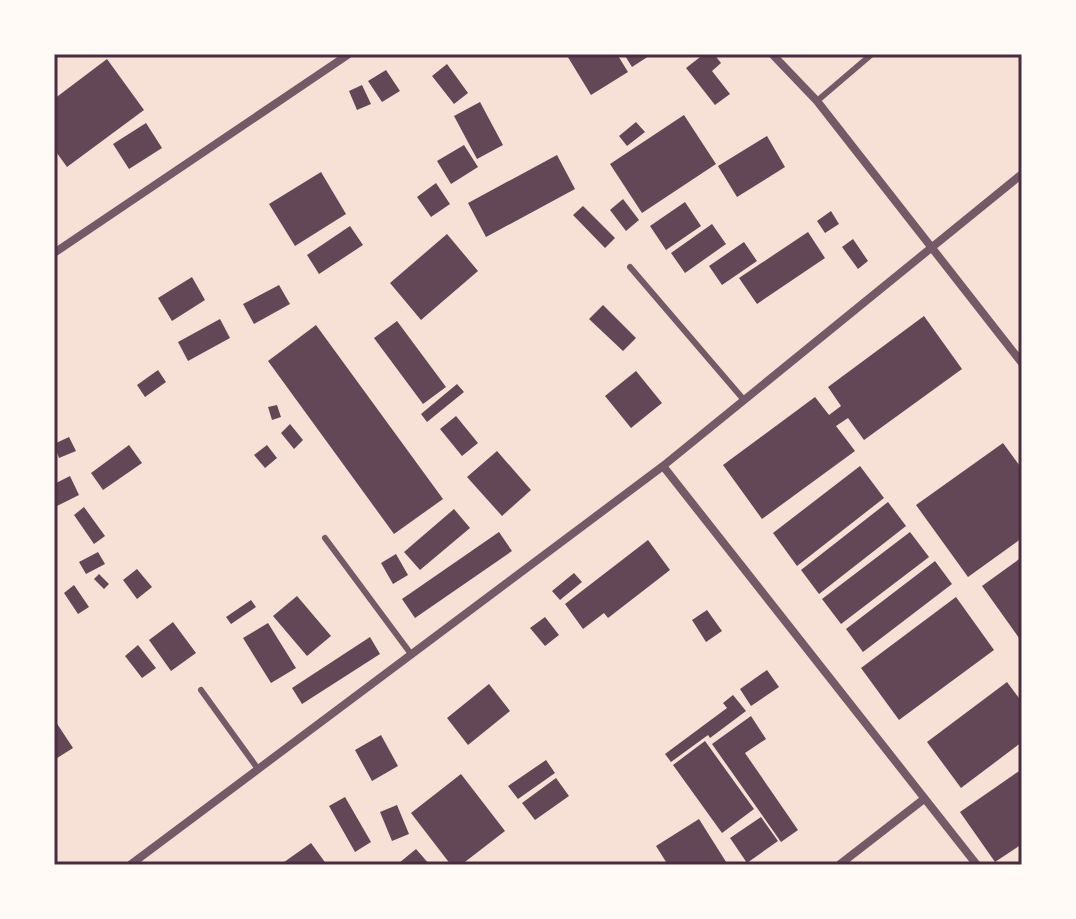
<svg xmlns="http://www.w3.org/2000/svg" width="1076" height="919" viewBox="0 0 1076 919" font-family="'Space Grotesk',sans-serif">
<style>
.building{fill:#644757}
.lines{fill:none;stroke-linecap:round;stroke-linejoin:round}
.service{stroke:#755966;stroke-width:6}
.minor{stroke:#755966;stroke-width:8}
.neatline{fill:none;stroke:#4a2c40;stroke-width:3}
</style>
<rect width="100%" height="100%" fill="#f7e1d7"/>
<path class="building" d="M566,54H617L628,72L591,95Z
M624,54H652L632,67Z
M704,54H714L721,63L712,71L730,94L715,105L686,68Z
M107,59L144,110L67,167L54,149V99Z
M447,64L468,93L454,104L432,76Z
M386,70L400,91L382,102L368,81Z
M362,85L371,104L357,110L349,91Z
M480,102L503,145L477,159L454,116Z
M684,115L716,164L642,213L610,164Z
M636,122L645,132L627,146L619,136Z
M146,123L162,148L129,169L113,144Z
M767,136L785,167L737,197L718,166Z
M464,145L478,167L451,184L437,161Z
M557,155L575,189L486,237L468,203Z
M321,172L346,214L295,246L269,204Z
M436,183L450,204L431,217L417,197Z
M623,199L639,220L626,231L610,210Z
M685,202L701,226L666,250L650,226Z
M583,206L615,238L605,248L573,215Z
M831,211L839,224L825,233L817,221Z
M712,224L726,244L685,273L671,253Z
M350,226L363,245L319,274L307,255Z
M808,232L825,258L757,304L739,278Z
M447,234L478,271L421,320L390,283Z
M853,239L868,261L858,269L842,247Z
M744,242L757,261L722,285L709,266Z
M192,277L205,300L172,321L158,298Z
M279,285L290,304L254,324L243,304Z
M603,305L636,338L623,351L589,319Z
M924,316L962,369L864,440L848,418L836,426L855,451L762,519L723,465L815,397L829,415L841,406L828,387Z
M220,319L230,338L188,361L178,342Z
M397,321L446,387L423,404L374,338Z
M316,325L443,499L394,534L268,361Z
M158,370L166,382L145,397L137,385Z
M636,371L662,403L631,428L605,396Z
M457,384L464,392L427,422L421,414Z
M277,405L281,417L272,420L268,407Z
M456,416L478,443L462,456L440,429Z
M290,424L303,440L294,449L281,433Z
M69,437L76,451L59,458L54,444Z
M1003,443L1022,469V538L968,577L916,505Z
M129,445L142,463L103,490L91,473Z
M267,445L277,458L265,468L254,455Z
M497,451L531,490L502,516L467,477Z
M860,466L884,498L797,566L773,533Z
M70,476L79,495L57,506L54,484Z
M888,502L906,526L819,594L801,570Z
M84,507L105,536L94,544L74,515Z
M454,509L470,528L420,570L404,552Z
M499,532L512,551L415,618L402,599Z
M910,532L929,557L841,624L822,599Z
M648,540L670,570L608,618L604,613L583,629L565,604Z
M98,552L105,564L86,574L79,562Z
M396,554L408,575L393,584L381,563Z
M1022,557V636L1019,638L982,586Z
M935,561L952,584L863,652L846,629Z
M137,569L152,587L137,599L123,580Z
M574,573L582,582L560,600L552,591Z
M99,574L109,584L104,589L94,579Z
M74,585L89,607L78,614L64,593Z
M297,596L331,636L307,656L273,616Z
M956,597L994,650L899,720L861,668Z
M251,600L256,607L231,624L226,617Z
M707,610L722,631L706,642L692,620Z
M545,617L559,635L545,646L530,628Z
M173,622L196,653L171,671L149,640Z
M268,623L296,668L271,683L243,638Z
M370,637L380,654L302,704L292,688Z
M138,645L156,668L142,678L125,656Z
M767,670L779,687L751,706L740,689Z
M1007,682L1022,702V742L961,788L927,742Z
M489,684L510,711L468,745L447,718Z
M733,695L746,711L710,738L708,735L671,762L665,754L727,708L723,703Z
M751,716L766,739L745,753L798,830L781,842L712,744Z
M54,719L73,748L54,760Z
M381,735L398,766L372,781L355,750Z
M705,741L754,809L722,833L673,765Z
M546,760L555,773L518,799L508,786Z
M1022,769V844L995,862L960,812Z
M461,774L505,831L461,865H451L411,813Z
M556,778L569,796L535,820L522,803Z
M345,797L371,842L355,852L329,806Z
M397,805L409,834L392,841L380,812Z
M761,817L778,841L747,863L730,838Z
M699,819L728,865H668L656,846Z
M311,843L327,865H280Z
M416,849L430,865H401L399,863Z"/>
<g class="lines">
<path class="service" d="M817,101L872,54
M630,267L744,400
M325,538L411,654
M201,690L258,769"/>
<path class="minor" d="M772,54L817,101L1022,363
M54,253L349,54
M663,466L977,865
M130,865L663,466L1022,174
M839,865L924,799"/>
</g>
<rect width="1076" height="919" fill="none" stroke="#fffaf5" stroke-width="112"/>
<rect x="56" y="56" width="964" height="807" class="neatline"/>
</svg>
